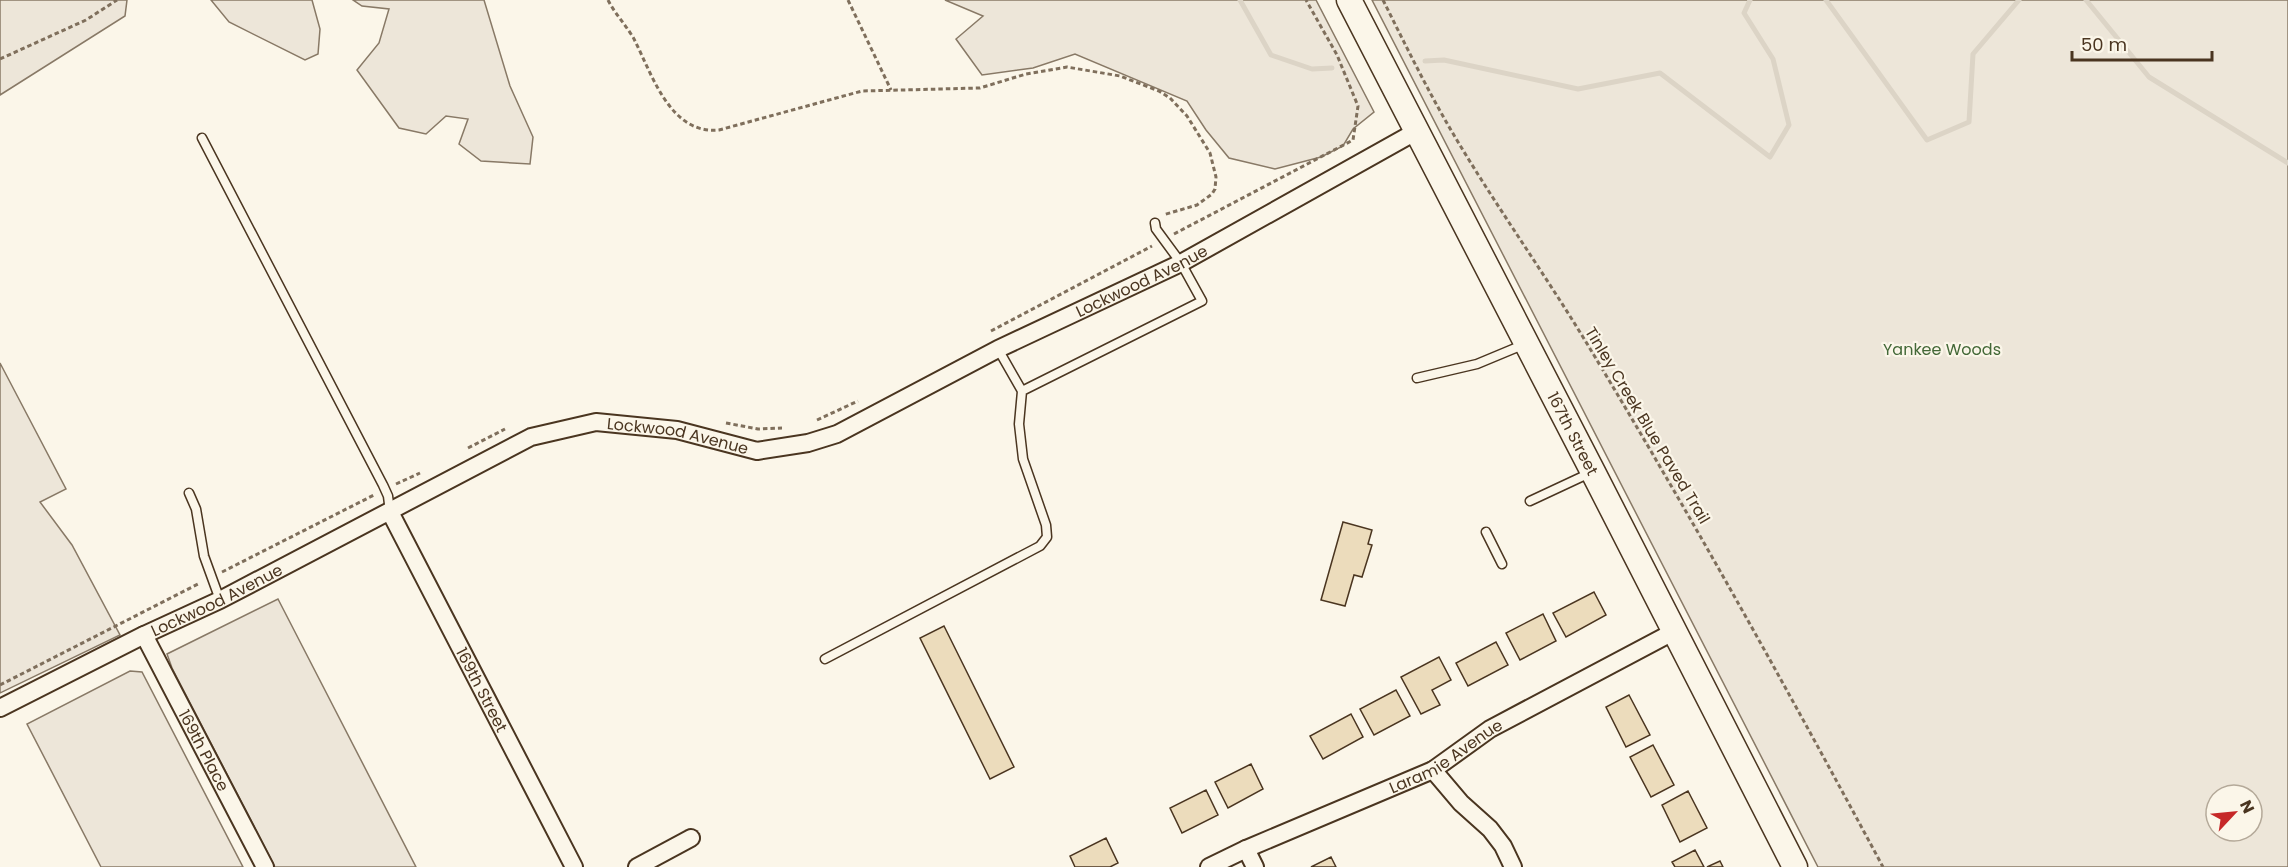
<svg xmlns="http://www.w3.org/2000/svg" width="2288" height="867" viewBox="0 0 2288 867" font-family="Poppins,sans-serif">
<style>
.green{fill:#ede6d9;stroke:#887966;stroke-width:1.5;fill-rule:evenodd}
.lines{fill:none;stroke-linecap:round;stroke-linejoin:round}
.stream{stroke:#dcd4c6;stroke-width:5}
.building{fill:#ecdcbc;stroke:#4a3520;stroke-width:1.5}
.service-casing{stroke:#4a3520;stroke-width:11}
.minor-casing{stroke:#4a3520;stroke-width:20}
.secondary-casing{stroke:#4a3520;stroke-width:27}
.path{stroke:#7f6f5c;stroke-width:3;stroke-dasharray:4.5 3;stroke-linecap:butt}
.service{stroke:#fbf6e9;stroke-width:8}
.minor{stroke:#fbf6e9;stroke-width:16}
.secondary{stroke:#fbf6e9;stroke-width:24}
.labels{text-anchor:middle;stroke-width:4.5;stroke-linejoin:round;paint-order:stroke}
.street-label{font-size:16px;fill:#4a3520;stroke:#fbf6e9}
.park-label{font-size:16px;fill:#436837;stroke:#fbf6e9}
</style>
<rect width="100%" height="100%" fill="#fbf6e9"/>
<path class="green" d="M0,0H127L125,16L0,95Z
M211,0H312L320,29L318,54L305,60L229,22Z
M353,0H484L510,86L533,137L530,164L481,161L459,144L468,119L446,116L426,134L399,128L357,70L379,43L389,9L362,6Z
M945,0H1316L1374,112L1353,129L1343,146L1321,157L1275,169L1229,158L1206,130L1187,101L1075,54L1033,68L982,75L956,39L983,16Z
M1372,0H2288V867H1818ZM2216,795H2252V831H2216Z
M0,363L66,489L40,502L72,545L120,635L0,693Z
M278,599L416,867H275L172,668L167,654Z
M130,671L142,672L243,867H101L27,724Z"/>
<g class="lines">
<path class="stream" d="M1240,0L1271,55L1312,69L1332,68
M1826,0L1927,140L1969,122L1973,54L2019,0
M2086,0L2149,77L2288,163
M1425,61L1444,60L1578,89L1660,73L1770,157L1789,125L1773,59L1744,13L1750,0"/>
</g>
<path class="building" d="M1343,522L1372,530L1368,544L1372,545L1362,577L1354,575L1345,606L1321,600Z
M1594,592L1606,615L1566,637L1553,613Z
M1543,614L1556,641L1520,660L1506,633Z
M944,626L1014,767L990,779L920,638Z
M1496,642L1508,665L1468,686L1456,663Z
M1439,657L1451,680L1432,690L1440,705L1421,714L1401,677Z
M1396,690L1410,716L1374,735L1360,709Z
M1629,695L1650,735L1626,747L1606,707Z
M1351,714L1363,737L1323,759L1310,736Z
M1653,745L1674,785L1651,797L1630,757Z
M1251,764L1263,789L1228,808L1215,782Z
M1206,790L1218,815L1182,833L1170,808Z
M1688,791L1707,828L1680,842L1662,805Z
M1106,838L1118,863L1110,867H1075L1070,856Z
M1695,850L1704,867H1675L1672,862Z
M1331,857L1336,867H1311Z
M1720,861L1723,867H1707Z"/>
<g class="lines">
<g class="service-casing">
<path id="service" d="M202,138L383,485L388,496L390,512
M998,349L1022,391L1202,301L1181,263L1156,229L1155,223
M1417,378L1477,364L1525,344
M189,493L196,509L204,556L220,600
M1530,501L1590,473
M1486,532L1502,564
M825,659L1040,546L1047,537L1046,525L1023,459L1019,424L1022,391"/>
</g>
<g class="minor-casing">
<g id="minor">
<path id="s1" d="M390,512L574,867"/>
<path id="s2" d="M144,635L265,867"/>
<path id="s3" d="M0,708L144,635L220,600L531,437L596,422L677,430L757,451L808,443L837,434L998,349L1181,263L1417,131"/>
<path d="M1433,770L1461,803L1490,829L1503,846L1513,867"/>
<path d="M1246,849L1255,867"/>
<path d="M637,867L691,838"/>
<path id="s4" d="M1209,867L1246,849L1433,770L1490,729L1675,631"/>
</g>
</g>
<g class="secondary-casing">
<g id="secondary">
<path id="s5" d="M1349,0L1593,472L1795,867"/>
</g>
</g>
<path class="path" d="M608,0C615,14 626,25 634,39C652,74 670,135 719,130L862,91L980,88L1026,74L1067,67L1120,76L1159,91L1170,98L1187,116L1210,153L1216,177L1215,189L1212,194L1197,205L1163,215
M848,0L891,90
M1383,0C1404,42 1425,85 1448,125C1491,199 1541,268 1586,342C1690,514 1788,690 1883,867
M0,59L86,20L117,0
M1174,234L1353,140L1358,106L1337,55L1306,0
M991,331L1152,246
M817,420L858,401
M726,423L758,429L782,428
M468,448L505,429
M396,484L420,473
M222,572L374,495
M0,685L200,583"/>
<use href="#service" class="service"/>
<use href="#minor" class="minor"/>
<use href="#secondary" class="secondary"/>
</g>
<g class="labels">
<g class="street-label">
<text dy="6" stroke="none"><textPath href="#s3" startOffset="1250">Lockwood Avenue</textPath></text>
<text transform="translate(1648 425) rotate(59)" y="6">Tinley Creek Blue Paved Trail</text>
<text dy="6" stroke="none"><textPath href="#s5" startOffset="488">167th Street</textPath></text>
<text dy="6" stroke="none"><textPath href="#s3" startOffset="746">Lockwood Avenue</textPath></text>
<text dy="6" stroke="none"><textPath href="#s3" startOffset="242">Lockwood Avenue</textPath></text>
<text dy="6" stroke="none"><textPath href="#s1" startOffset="200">169th Street</textPath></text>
<text dy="6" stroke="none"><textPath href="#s2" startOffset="130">169th Place</textPath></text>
<text dy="6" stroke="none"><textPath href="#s4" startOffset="262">Laramie Avenue</textPath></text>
</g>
<g class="park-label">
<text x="1942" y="355">Yankee Woods</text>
</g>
</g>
<g transform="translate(2234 813) rotate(64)"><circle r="28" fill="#fbf6e9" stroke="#b4a999" stroke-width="1.5"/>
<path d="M0-4.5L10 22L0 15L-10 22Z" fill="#c62828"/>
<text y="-9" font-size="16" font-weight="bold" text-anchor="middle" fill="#4a3520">N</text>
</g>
<path d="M2072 51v9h140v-9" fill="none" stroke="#4a3520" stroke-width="3"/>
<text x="2081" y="51" font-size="18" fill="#4a3520" stroke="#fbf6e9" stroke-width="4.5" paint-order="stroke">50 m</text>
</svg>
